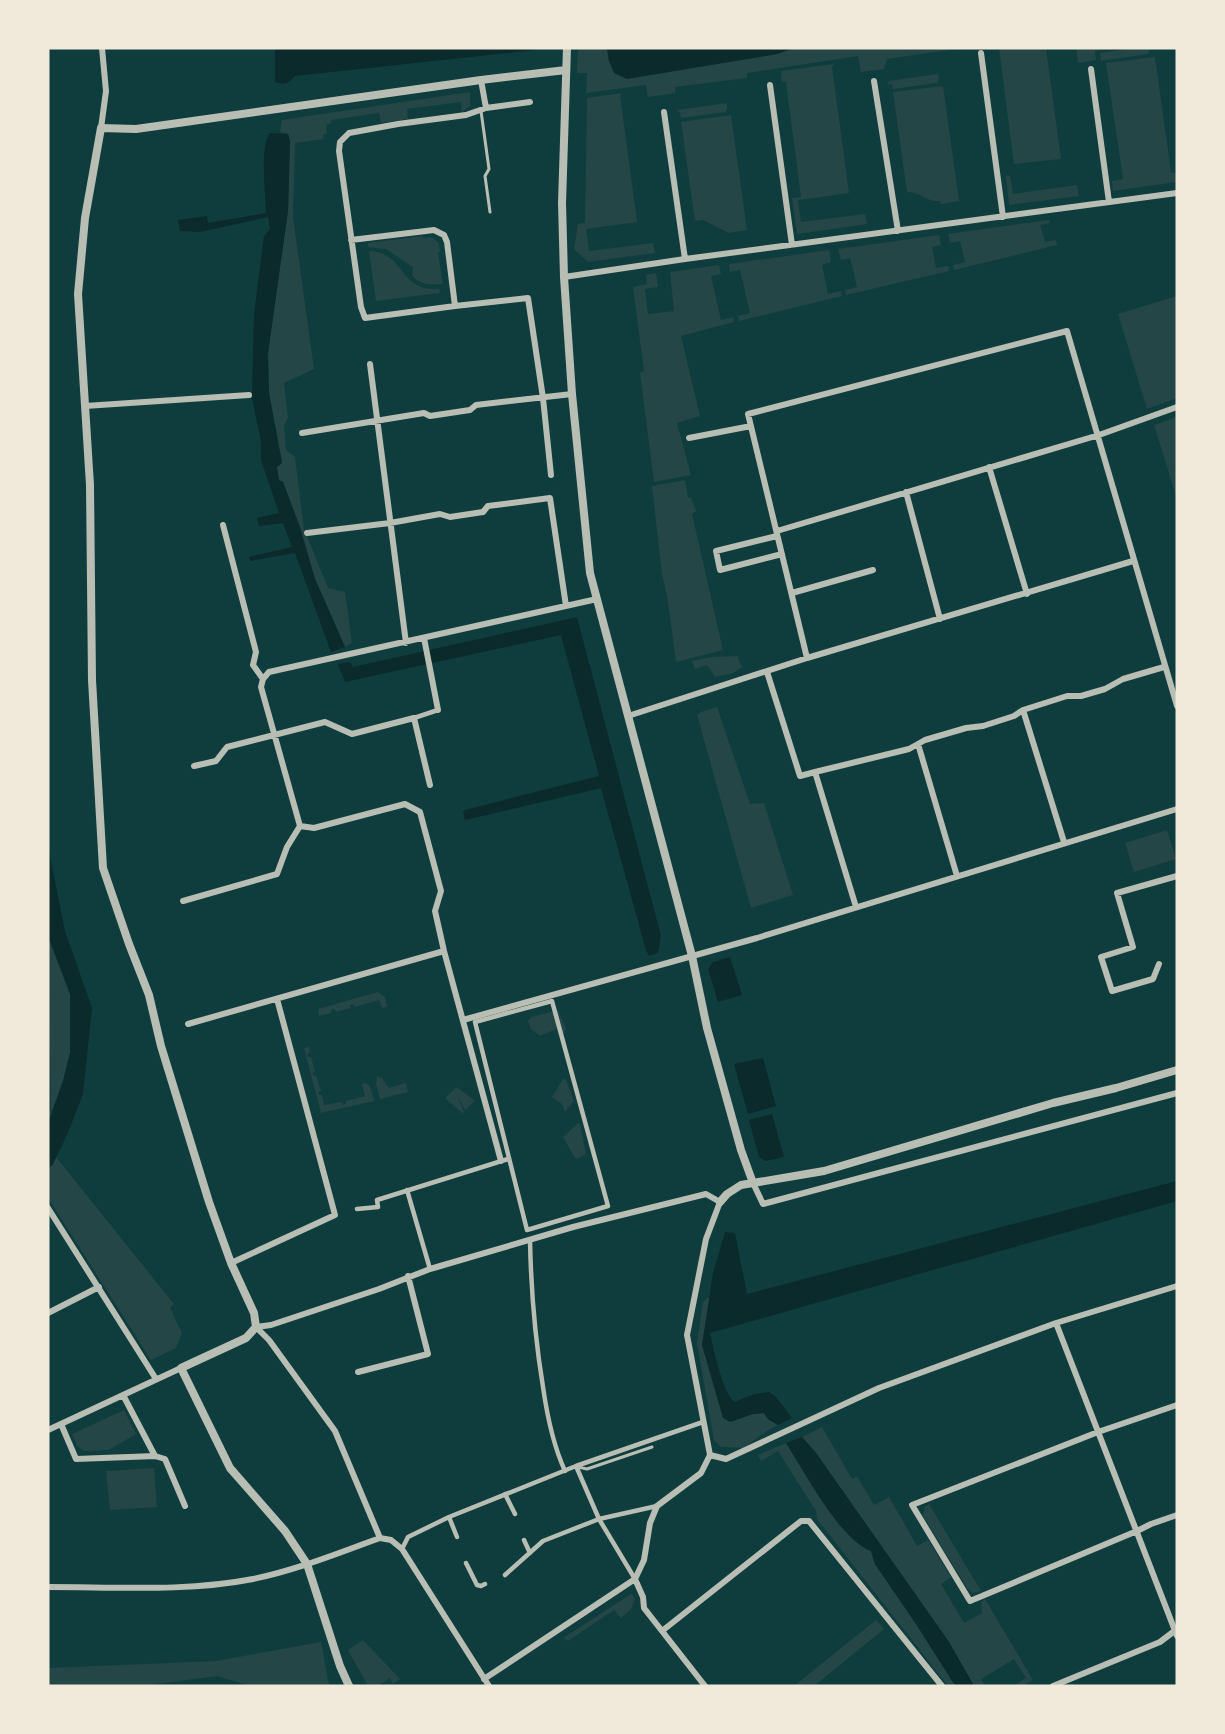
<svg xmlns="http://www.w3.org/2000/svg" width="1225" height="1734" viewBox="0 0 1225 1734" font-family="'Asap Condensed',sans-serif">
<style>
.green{fill:#244646}
.water{fill:#0a2a2b}
.lines{fill:none;stroke-linecap:round;stroke-linejoin:round}
.service{stroke:#b8beb3;stroke-width:3}
.pedestrian{stroke:#b8beb3;stroke-width:4.5}
.minor{stroke:#b8beb3;stroke-width:6}
.tertiary{stroke:#b8beb3;stroke-width:8}
</style>
<rect width="100%" height="100%" fill="#0f3d3e"/>
<path class="green" d="M578,48H607L609,61L708,65L777,54L794,48H963L887,59L884,69L861,72L858,56L747,73V78L675,87V93L648,97L646,85L586,93L587,73H577Z
M999,48H1046L1061,159L1014,164Z
M1076,48H1101V50L1095,51L1096,60L1078,63Z
M1134,48H1150L1148,54L1101,61L1100,53Z
M1155,57L1171,172L1177,174V182L1113,191L1112,181L1123,179L1106,63Z
M834,64L832,67L849,193L798,200L801,222L865,214L867,224L797,234L792,198L801,197L786,82H782L781,71Z
M938,74L939,80L937,83L893,89L892,84L887,85L889,81Z
M943,86L959,201L941,204L940,201C927,203 920,191 907,192L893,92Z
M470,92V106L462,112L461,102L407,109L408,119L381,123L379,113L331,120V123L326,125L327,134L323,135V139L295,143L293,217L314,369L284,383L288,418L284,425L286,450L295,457L304,529L328,588L345,592L352,643L345,647L315,579L299,526L283,482L279,481L277,467L282,462L269,393L268,353L288,211L290,141L288,134L280,132L282,120Z
M622,93L620,95L637,222L586,229L589,251L653,243L655,253L588,262L574,249L578,224L585,223L587,98Z
M727,103V109L725,112L681,118L680,112H678L677,110Z
M731,115L747,230L729,233L703,220L695,221L681,122Z
M1006,176H1010L1013,194L1077,185L1079,196L1009,205Z
M1049,220L1050,223L1040,225L1045,242L1056,240L1057,245L954,270L953,265L965,262L960,241L950,243L948,234Z
M939,235L941,245L932,247L936,268L948,266L949,271L846,295L845,290L857,287L850,258L841,260L838,249Z
M422,236L423,238L432,237L439,243L440,252L438,253L443,284C431,285 419,285 412,275L413,267L386,249L368,247V243Z
M829,250L831,262L822,265L828,294L841,291L842,296L739,321L738,316L750,313L740,270L730,272L729,264Z
M369,251C406,252 398,292 439,289L440,293L376,301Z
M719,265L721,274L711,276L721,320L733,317L734,322L681,336L700,416L677,423L691,475L654,482L640,373L644,371L633,287L647,284L646,275L656,273L658,287L645,289L648,314L674,311L670,272Z
M1177,296V398L1147,409L1118,314Z
M1177,417V499L1154,425Z
M685,480L688,497L691,498L696,511L692,514L723,650L676,662L667,595L662,575L652,486Z
M737,656L742,667L733,673L715,677L707,665L695,669L692,661L712,657Z
M717,707L750,804L764,803L793,895L751,908L697,715L701,712Z
M1167,830L1176,859L1134,872L1125,843Z
M48,936L70,994V1053L63,1081L48,1123L51,1109Z
M378,992L385,997L387,1007L382,1008L379,1000L355,1007L353,1004L350,1005L351,1008L336,1012L334,1009L331,1010V1013L319,1016L318,1009Z
M558,1010L566,1029L564,1034L559,1028L540,1036L531,1029L528,1021L531,1017Z
M309,1047L310,1053L307,1054L308,1057H311L315,1072L312,1073L314,1076H316L321,1091L318,1092L319,1095H322L324,1105L342,1102L343,1105L346,1104V1101L365,1096L362,1084L366,1083L370,1086L374,1101L321,1113L304,1048Z
M377,1076L382,1078L389,1088L406,1083L408,1092L380,1099L376,1084Z
M563,1079L566,1080L574,1101L565,1112L562,1104L552,1097Z
M457,1087L475,1101L465,1110L457,1095L464,1112L462,1113L446,1099V1097Z
M578,1123L580,1124L586,1154L577,1159L575,1158L563,1137Z
M56,1157L174,1304L170,1308L182,1333L176,1348L151,1360L48,1198V1169Z
M710,1296L702,1345L730,1422L753,1414L764,1413L768,1419L778,1425L765,1432L744,1448L721,1447L714,1440L697,1343L703,1302Z
M124,1410L136,1434L109,1450L84,1451L77,1446L72,1434Z
M822,1427L852,1479L857,1476L874,1505L889,1497L917,1546L928,1540L951,1577L941,1584L964,1623L982,1613L981,1603L985,1599L1033,1680L1023,1686H1013L1026,1678L1014,1659L981,1679L985,1686H974L949,1642L816,1453L802,1437Z
M786,1443L840,1526L871,1551L875,1564L916,1624L956,1686H948L817,1519L816,1511L778,1451L761,1461L758,1455Z
M154,1468L157,1507L110,1510L106,1471Z
M929,1504L981,1591L973,1593L967,1588L923,1516L925,1507Z
M631,1594L635,1599L631,1609L621,1618L614,1610L568,1641L563,1638Z
M876,1620L884,1629L814,1686H794Z
M363,1640L400,1679L393,1684L390,1678L378,1686H368L348,1650Z
M321,1642C325,1657 325,1672 330,1686H251L217,1676L142,1686H48V1668L216,1661Z"/>
<path class="water" d="M275,48H538L535,50L295,76C288,84 285,85 275,82Z
M607,48H794L777,54L627,79L614,73L609,61Z
M270,133L288,134L290,141L288,211L268,353L269,393L282,463L277,467L279,480L283,482L300,527L315,579L345,647L331,652L295,553L250,561L249,557L292,547L283,523L259,526L257,518L279,513L261,460V442L252,398L254,313L264,236L270,229L268,217L200,232L180,231L178,220L207,216L208,223L266,213C266,195 259,145 270,133Z
M577,617L661,936L658,953L649,956L646,950L601,788L465,820L463,812L465,810L599,776L561,635L345,682L338,664L350,662L353,667Z
M48,846L65,931L92,1008L83,1094L67,1135L53,1164L48,1169V1123L63,1081L70,1053V994L48,936Z
M730,957L742,995L718,1002L708,969L713,962Z
M763,1058L776,1106L748,1114L734,1064Z
M772,1114L784,1157L766,1161L759,1157L749,1120Z
M1177,1181V1201L710,1333C714,1350 722,1391 734,1402L755,1394L769,1392L776,1397L792,1418L778,1425L768,1419L764,1413L753,1414L730,1422L723,1418L702,1345L713,1273L725,1232L735,1233L747,1294Z
M802,1437L816,1453L949,1642L974,1686H956L952,1681L916,1624L875,1564L871,1551C841,1541 804,1471 786,1443Z"/>
<g class="lines">
<path class="service" d="M481,111L489,169L485,176L490,212
M578,1467L587,1469L652,1447"/>
<path class="pedestrian" d="M414,718L438,710
M552,1001L608,1206L527,1230L475,1022Z
M407,1190L430,1269
M357,1209L378,1207L377,1200L508,1159
M530,1241C531,1290 535,1338 543,1387C547,1415 553,1445 565,1471
M576,1466L599,1519L635,1579
M505,1494L515,1514
M449,1517L457,1537
M524,1540L530,1553
M402,1549L408,1537L449,1517L576,1466L703,1422
M466,1563L477,1585L481,1586L485,1584
M505,1575L543,1541L599,1519L657,1506"/>
<path class="minor" d="M981,53L1003,217
M1091,69L1109,202
M481,80L486,108
M874,81L898,231
M770,85L792,245
M664,112L685,259
M101,128L106,91L102,48
M351,240L434,230L444,235L447,242L455,306L365,318L361,307L339,151L340,142L349,133L398,124L466,115L486,108L530,102
M564,277L685,259L1177,193
M455,306L528,298L543,398L551,475
M370,364L406,643
M85,406L249,395
M302,433L424,413L430,416L470,410L476,405L572,394
M689,438L751,426
M989,467L1027,594
M906,492L940,619
M223,525L256,652L253,665L263,679
M777,531L1099,435L1177,407
M307,533L390,523L440,514L450,517L483,512L488,506L550,498L566,606
M777,536L716,551L720,570L782,554
M792,593L873,570
M424,638L438,710
M807,658L748,414L1067,331L1177,706
M767,672L800,776L815,772L856,907
M1023,710L1064,842
M628,716L807,658L1133,561
M918,744L957,876
M194,766L216,761L227,747L325,722L352,734L414,718L430,785
M815,772L909,749L925,740L966,728L983,726L1014,716L1023,710L1067,696H1081L1105,689L1123,679L1164,667
M183,901L277,874L287,847L300,826
M1159,964L1153,979L1112,991L1101,957L1133,947L1117,893L1177,876
M463,1020L757,938L1177,809
M188,1024L444,951
M501,1161L444,951L435,911L441,891L420,812L405,804L314,828L300,826L261,687L263,679L269,672L597,599
M753,1183L763,1204L1177,1093
M48,1208L156,1379
M231,1263L335,1215L277,999
M48,1313L99,1287
M1056,1323L1177,1636
M256,1327L271,1325L379,1289L430,1269L573,1227L706,1194L720,1202L706,1239L687,1335L710,1455
M256,1327L269,1340L335,1431L380,1538
M358,1372L428,1354L408,1276
M123,1395L155,1456L165,1459L185,1506
M1177,1405L1098,1432L912,1505L970,1601L1137,1531L1151,1524L1177,1515
M61,1424L76,1459L155,1456
M48,1430L181,1368
M710,1455L726,1459L879,1388L1056,1323L1177,1286
M380,1538L391,1540L402,1549L489,1686
M635,1579L643,1597L644,1608L705,1686
M48,1587C116,1587 187,1592 253,1579C297,1570 338,1553 380,1538
M662,1631L801,1521H809L942,1686
M484,1679L635,1579L644,1560L650,1523L657,1506L701,1473L710,1455
M1053,1686L1160,1642L1177,1629"/>
<path class="tertiary" d="M567,48L562,203L564,277L572,394L590,573L692,956L707,1028L741,1150L753,1183
M720,1202L727,1194L741,1185L824,1171L1053,1103L1116,1088L1177,1070
M349,1686L340,1666L307,1564L285,1531L230,1468L181,1368L246,1338L256,1327L254,1313L231,1263L209,1202L161,1046L149,995L129,944L103,868L92,680L90,485L78,294L85,218L101,128L136,129L481,80L566,70"/>
</g>
<rect width="1225" height="1734" fill="none" stroke="#f1e9da" stroke-width="99"/>
</svg>
